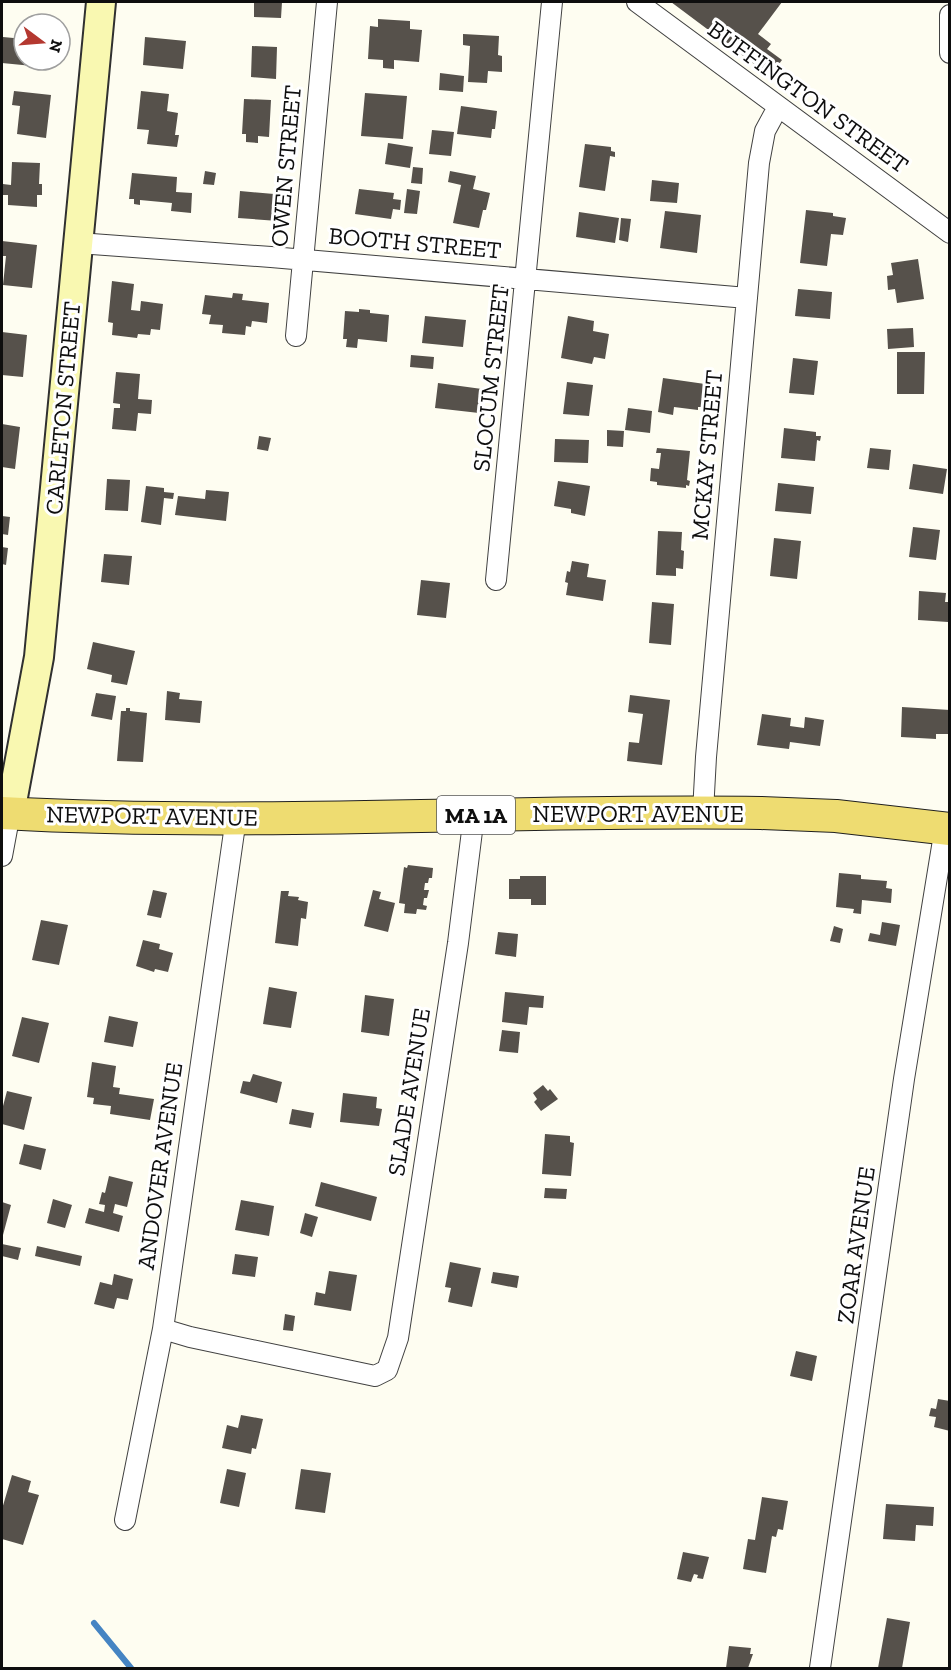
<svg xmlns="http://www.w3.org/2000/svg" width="951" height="1670" viewBox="0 0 951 1670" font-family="'Zilla Slab',serif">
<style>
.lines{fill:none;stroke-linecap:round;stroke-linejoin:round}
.stream{stroke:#4584c3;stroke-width:6}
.building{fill:#56514b}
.street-casing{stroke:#414141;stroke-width:22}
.secondary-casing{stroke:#303030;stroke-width:32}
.primary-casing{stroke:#1f1f1f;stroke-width:34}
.street{stroke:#fff;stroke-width:20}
.secondary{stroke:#f9f8b1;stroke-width:28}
.primary{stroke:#eedc71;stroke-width:32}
.labels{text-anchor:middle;stroke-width:6;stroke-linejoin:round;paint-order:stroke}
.shield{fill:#fff;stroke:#565656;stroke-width:1.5}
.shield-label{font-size:22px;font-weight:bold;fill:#0e0e0e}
.street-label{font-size:24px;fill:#0e0e0e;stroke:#fff}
</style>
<rect width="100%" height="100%" fill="#fefdf1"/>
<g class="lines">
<path class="stream" d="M94,1623L131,1668"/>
</g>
<path class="building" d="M254,2H282L281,18L254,17Z
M671,2H782L758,34L771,44L767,49L782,60L770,76Z
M378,19L410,21V29L422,30L419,62L394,60V69L383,68V60L368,59L370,26L378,27Z
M463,34L499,36L498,55L502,56V72L488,71L487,83L468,82L470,46L463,45Z
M3,37L24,39V60H53V68L2,63Z
M145,37L186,41L183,69L143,65Z
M252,46L277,47L276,79L251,77Z
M440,73L464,76L463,92L439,90Z
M14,91L51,95L46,138L17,134L20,106L12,105Z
M141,91L169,94L167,111L178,113L175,135H179L177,147L147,144L149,130L137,129Z
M365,93L407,96L403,139L361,136Z
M244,99L271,100L269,137L258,136V143L246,142V134H242Z
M461,106L497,111L495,129H492L491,138L457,134Z
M432,130L454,132L451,156L429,154Z
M388,143L413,147L410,168L385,164Z
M585,144L611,147V151L615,152V157L610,156L605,191L579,187Z
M12,162L40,163L39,184H42V195H37V207L8,205V195H2L3,184L11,185Z
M413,167L423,168L422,184L411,183Z
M205,171L216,173L214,185L203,184Z
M450,171L476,176L473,189L490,193L486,210H483L479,228L453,223L461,185L448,182Z
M132,173L177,177L176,192L192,193L191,213L171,211L172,203L140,200V205L134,204V199H129Z
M652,180L679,183L677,203L650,201Z
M359,189L394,193L393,199L401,200L400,210L393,209L391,219L355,214Z
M407,189L420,191L417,214L404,213Z
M240,191L274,194V200H279L278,221L238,218Z
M806,210L833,213V216L846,218L843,235L831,234L827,266L800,263Z
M665,211L701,215L697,253L660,248Z
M579,212L619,218L615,243L576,237Z
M621,218L631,219L628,242L619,240Z
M2,241L37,245L32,288L3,285L6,256H2Z
M918,259L924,299L897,303L895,289L888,290L887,276L893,275L891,263Z
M112,281L134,284L131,310L140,311L141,301L163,304L160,330L151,329L150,335L138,334L137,338L112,335L113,323L108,322Z
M798,289L832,292L830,319L795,316Z
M233,293L243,294L242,300L269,303L267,323L252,321L251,327L246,326L245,335L222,333L223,325L209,324L211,315L202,314L205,295L232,298Z
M359,309L370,310V313L389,315L387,342L358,339L357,348L346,347L347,339H343L345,311L359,312Z
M425,316L466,320L463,347L422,343Z
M568,316L594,321L593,331L609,334L605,359L594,357L592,364L561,358Z
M913,328L914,347L888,349L887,329Z
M2,332L27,335L23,377L2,375Z
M897,352H925L924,394H897Z
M411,355L434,357L433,369L410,367Z
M793,358L818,361L814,395L789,393Z
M116,372L140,374L138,399L152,400L151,414L138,413L136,431L112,429L114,408H120V404L113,403Z
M663,378L705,384L702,407H698V410L674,407L673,415L658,412Z
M567,382L593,385L589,416L563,414Z
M438,383L482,389L479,413L435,408Z
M628,408L652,411L650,433L625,430Z
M2,424L20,427L15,469L2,467Z
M784,428L816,432V436H821L820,441L817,440L815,461L781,458Z
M607,430L624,431L623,447L607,446Z
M259,436L271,438L268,451L257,449Z
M555,439L589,440L588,463L554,462Z
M657,448L690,451L687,480L690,481L689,486L686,485V488L657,485V482L650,481L651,468L659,469L661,453H656Z
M870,448L891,450L889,470L867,468Z
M913,464L947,469L943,494L909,489Z
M107,479L130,480L128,511L105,510Z
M558,481L590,486L585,516L571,513V509L554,506Z
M778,483L814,487L811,514L775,511Z
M146,486L164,488V492L174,493L173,499L164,498L161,525L141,522Z
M206,490L229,492L226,521L175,515L178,496L205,499Z
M2,516L10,517L8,535L2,534Z
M913,527L940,530L936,560L909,557Z
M658,531L682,532L681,550L684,551L683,569L676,568V576L656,575Z
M774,538L801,541L797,579L770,576Z
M2,547L8,548L6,565L2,564Z
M104,554L132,556L129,585L101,582Z
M572,561L589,564L587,577L606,580L603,601L566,595L568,583L565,582L567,571L570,572Z
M421,580L450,583L446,618L417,615Z
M919,591L946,593L945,602H949L948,622L918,620Z
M652,602L674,604L671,645L649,643Z
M93,642L135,651L127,685L111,682L112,675L87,669Z
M167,691L180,693L179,699L202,701L200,723L165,720Z
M96,693L116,696L112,720L91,716Z
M630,695L670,700L662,765L627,761L629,742L639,743L643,714L628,712Z
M902,707L950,710V734H936V739L901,737Z
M126,708H130V711L147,713L143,762L117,761L121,711H126Z
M762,714L791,718L790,726L804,728L805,717L824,720L820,746L790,742L789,749L757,745Z
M408,865L433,868L432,878H429L428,883H425L424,890H429L427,898H424L423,905L427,906L426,910L417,909L416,914L404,913L405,904L399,903L404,867L407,868Z
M839,873L861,875V879L887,881L886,888L892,889L891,903L862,900L861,914L853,913L854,909L836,907Z
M520,876H546V905H531V899H509V879H520Z
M153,890L167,893L161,918L147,915Z
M373,890L381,892L379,899L395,903L388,932L364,926Z
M281,891H289L288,896L299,897L298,900L308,902L306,919L301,918L298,946L275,943Z
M41,920L68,925L59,965L32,960Z
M882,922L900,925L896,946L868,941L870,933L880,935Z
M834,926L843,929L840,943L830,941Z
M498,932L518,934L516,957L495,954Z
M143,940L160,944L159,949L173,953L168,972L155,969L154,972L136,966Z
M269,987L297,992L291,1028L263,1024Z
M505,992L544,996L543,1008L529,1007L527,1025L502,1022Z
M365,995L394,999L389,1036L361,1032Z
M109,1016L138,1022L133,1047L104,1042Z
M22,1017L49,1023L39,1063L12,1056Z
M502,1030L520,1032L518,1053L499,1051Z
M92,1062L116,1066L113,1087L120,1088L119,1094L154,1099L150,1120L110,1114L111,1106L93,1104L94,1098L87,1097Z
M253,1074L282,1082L277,1103L240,1093L243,1081L250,1082Z
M543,1085L548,1091L550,1089L558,1099L541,1111L534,1102L537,1099L533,1093Z
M7,1091L32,1097L24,1130L2,1124L3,1114H2V1106H3Z
M343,1093L377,1097L376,1108L382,1109L379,1126L340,1122Z
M292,1109L314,1113L311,1128L289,1124Z
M545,1134L570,1136V1142L574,1143L571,1176L542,1174Z
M24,1144L46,1149L41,1170L19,1164Z
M109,1176L133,1182L127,1207L115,1204L113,1213L123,1216L119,1232L85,1223L89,1208L104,1212L105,1205L99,1204L102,1192L105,1193Z
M321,1182L377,1197L371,1221L315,1206Z
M545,1188L567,1189L566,1199L544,1198Z
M53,1199L72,1205L65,1228L47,1223Z
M241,1200L274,1206L269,1236L235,1230Z
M2,1202L11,1205L3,1235H2Z
M305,1213L318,1217L312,1237L300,1233Z
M2,1244L21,1248L18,1260L2,1256Z
M37,1246L82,1256L80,1266L35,1256Z
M235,1254L258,1257L255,1277L232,1274Z
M450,1262L481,1268L472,1307L448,1302L451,1288L445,1287Z
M329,1271L357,1275L351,1311L314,1305L316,1292L325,1294Z
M493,1272L519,1276L517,1288L491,1283Z
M114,1274L133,1279L128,1300L117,1298L114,1309L94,1304L100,1282L112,1285Z
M285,1314L295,1316L293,1331L283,1330Z
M796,1351L817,1356L812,1381L790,1376Z
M938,1399L950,1401V1431L934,1427L936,1417L929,1416L931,1408L936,1409Z
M241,1415L263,1419L256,1449L252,1448L251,1454L222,1448L227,1425L238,1428Z
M227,1469L246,1473L239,1507L220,1503Z
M301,1469L331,1473L325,1513L295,1509Z
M12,1475L31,1481L28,1492L39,1495L23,1545L2,1539V1509Z
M762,1497L788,1501L783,1530L778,1529L776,1537L772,1536L766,1573L743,1569L748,1539L755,1540Z
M886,1504L934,1507L933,1526L916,1525L915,1541L883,1539Z
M683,1552L709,1557L703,1579L697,1578L698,1575L694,1574L691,1582L677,1579Z
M887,1618L910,1622L902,1668H878Z
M729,1646L751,1648L750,1654H753L748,1668H726Z"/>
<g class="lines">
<g class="street-casing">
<path id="street" d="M637,2L950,233
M950,15V53
M78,243L271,257L747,298
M296,336L327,2
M496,580L552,2
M703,812L706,757L759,163L765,131L778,107
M2,856L10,813
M163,1329L190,1337L375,1376L387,1370L398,1338L458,943L474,815
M125,1520L163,1329L236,818
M820,1668L904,1079L945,828"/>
</g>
<g class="secondary-casing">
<path id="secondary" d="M10,813L39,657L101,2"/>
</g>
<g class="primary-casing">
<path id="primary" d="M2,813C254,827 508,809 761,813L836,816L950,829"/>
</g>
<use href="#street" class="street"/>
<use href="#secondary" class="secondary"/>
<use href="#primary" class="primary"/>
</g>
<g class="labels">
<rect class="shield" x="437" y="796" width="78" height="38" rx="4.5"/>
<g class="shield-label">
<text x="476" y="823">MA 1A</text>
</g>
<g class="street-label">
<text transform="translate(808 97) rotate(36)" y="8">BUFFINGTON STREET</text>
<text transform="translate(286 166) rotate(-85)" y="8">OWEN STREET</text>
<text transform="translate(415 243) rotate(5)" y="8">BOOTH STREET</text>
<text transform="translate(491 378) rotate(-84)" y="8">SLOCUM STREET</text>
<text transform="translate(63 408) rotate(-85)" y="8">CARLETON STREET</text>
<text transform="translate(707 455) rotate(-85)" y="8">MCKAY STREET</text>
<text x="638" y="822">NEWPORT AVENUE</text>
<text transform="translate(152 816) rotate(1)" y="8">NEWPORT AVENUE</text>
<text transform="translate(409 1092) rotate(-81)" y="8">SLADE AVENUE</text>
<text transform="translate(160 1166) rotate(-82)" y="8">ANDOVER AVENUE</text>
<text transform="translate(856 1245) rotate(-82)" y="8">ZOAR AVENUE</text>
</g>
</g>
<rect width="951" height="1670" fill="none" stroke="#0e0e0e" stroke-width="6"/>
<g transform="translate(42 42) rotate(106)"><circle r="28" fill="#ffffff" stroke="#9f9f9f" stroke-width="1.5"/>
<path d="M0-4.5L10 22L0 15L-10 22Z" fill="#b43830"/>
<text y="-9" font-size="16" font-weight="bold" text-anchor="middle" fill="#0e0e0e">N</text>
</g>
</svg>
